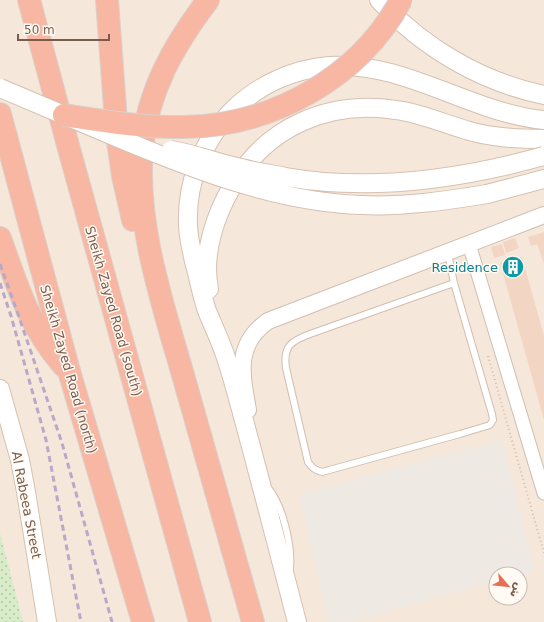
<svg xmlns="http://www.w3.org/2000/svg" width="544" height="622" viewBox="0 0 544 622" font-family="'DejaVu Sans',Cairo,sans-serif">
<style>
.residential{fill:#f5e8da;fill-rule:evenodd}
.industrial{fill:#efe9e4}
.grass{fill:url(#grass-dots)}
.building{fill:#f3d5c3}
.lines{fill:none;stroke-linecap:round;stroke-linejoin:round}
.service-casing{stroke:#d1beb0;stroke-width:8}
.minor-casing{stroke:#d1beb0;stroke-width:15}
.tertiary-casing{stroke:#d1beb0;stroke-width:18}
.secondary-casing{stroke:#d6c0b0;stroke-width:20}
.motorway-casing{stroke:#dad1cd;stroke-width:24}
.path{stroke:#d9b8a5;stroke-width:2;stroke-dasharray:1 3;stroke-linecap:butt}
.service{stroke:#fff;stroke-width:6}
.minor{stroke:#fff;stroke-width:13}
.tertiary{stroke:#fff;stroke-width:16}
.secondary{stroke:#fff;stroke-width:18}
.motorway{stroke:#f7b7a3;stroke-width:22}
.rail{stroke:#b9a8c9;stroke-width:3;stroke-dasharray:6 4;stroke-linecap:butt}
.secondary-bridge-casing{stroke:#d6c0b0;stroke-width:20;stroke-linecap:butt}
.motorway-bridge-casing{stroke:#dad1cd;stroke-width:24;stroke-linecap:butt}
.secondary-bridge{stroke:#fff;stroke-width:18}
.motorway-bridge{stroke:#f7b7a3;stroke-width:22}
.labels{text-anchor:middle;stroke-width:3;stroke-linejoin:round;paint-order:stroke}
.culture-label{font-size:13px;fill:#0d838f;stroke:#fffaf3;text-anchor:end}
.street-label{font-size:13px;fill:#7a5c4d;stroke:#fffaf3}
</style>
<defs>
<pattern id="grass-dots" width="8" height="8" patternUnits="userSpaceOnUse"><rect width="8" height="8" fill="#d8ecc9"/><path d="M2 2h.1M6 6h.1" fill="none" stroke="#b4c2a5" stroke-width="1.8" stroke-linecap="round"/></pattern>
</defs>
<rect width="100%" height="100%" fill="#fdf6ec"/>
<path class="residential" d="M0,0H544V622H0ZM496,574H520V598H496Z"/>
<path class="industrial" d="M502,440L535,571L520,575L496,574V581L348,622H329L299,494Z"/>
<path class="grass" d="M0,533L23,622H0Z"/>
<path class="building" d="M544,232V264L537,244L531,246L528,237Z
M515,238L519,248L506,253L503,242Z
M502,244L505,255L494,258L491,247Z
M522,257L544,336V420L500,263Z"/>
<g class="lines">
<g class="service-casing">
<path id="service" d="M448,254L454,283L492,414L493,420L490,425L460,434L322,472C315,470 312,468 308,462L286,368C283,346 291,341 310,334L454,283
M269,489C283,507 292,545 290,568"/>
</g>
<g class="minor-casing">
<path id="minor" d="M469,244L544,493"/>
</g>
<g class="tertiary-casing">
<path id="tertiary" d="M248,410C242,375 234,345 268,321L544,215"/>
</g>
<g class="secondary-casing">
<path id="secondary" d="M379,0C422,47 481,82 544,95
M487,194L544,179
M209,289C202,254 215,215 233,185C267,126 329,100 396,110C420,113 442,123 466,130C491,138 518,139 544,139
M0,389L20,460L26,492L47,622
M297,622C278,549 259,475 239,402C234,385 230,368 224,352C219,338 213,325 207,311C203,299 200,286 197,273C193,258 189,242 188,226C186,182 203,139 235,108C260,84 294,69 329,66C405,61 470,113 544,120"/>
</g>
<g class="motorway-casing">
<path id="motorway" d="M29,0L69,149L200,622
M107,0L117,135L123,176L133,220
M208,0C174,45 148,90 142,148C135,225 164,308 185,382C208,462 231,542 253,622
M0,114L69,371L143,622
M0,238C17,286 29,326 63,365"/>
</g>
<path class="path" d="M488,356L544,553"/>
<use href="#service" class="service"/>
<use href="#minor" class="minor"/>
<use href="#tertiary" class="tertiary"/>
<use href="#secondary" class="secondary"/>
<use href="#motorway" class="motorway"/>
<path class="rail" d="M0,264L18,314L62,443L112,622
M0,283L11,316L46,440L81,622"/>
<g class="secondary-bridge-casing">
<path id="secondary-bridge" d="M0,88C41,105 82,123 123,140C198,171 278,202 361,205C403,207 445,201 487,194
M171,150C195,154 217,163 241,168C256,172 271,174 286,177C372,192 461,179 544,156"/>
</g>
<g class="motorway-bridge-casing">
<path id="motorway-bridge" d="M64,115C104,121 144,128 184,127C272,126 359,78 401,0"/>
</g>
<use href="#secondary-bridge" class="secondary-bridge"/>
<use href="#motorway-bridge" class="motorway-bridge"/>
</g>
<defs>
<g id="building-disc" transform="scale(1.15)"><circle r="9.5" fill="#0f9aa8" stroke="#fffaf3"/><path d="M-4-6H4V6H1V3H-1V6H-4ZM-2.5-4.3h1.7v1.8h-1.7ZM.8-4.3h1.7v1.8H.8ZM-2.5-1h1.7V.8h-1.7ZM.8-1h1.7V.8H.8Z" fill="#fff"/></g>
</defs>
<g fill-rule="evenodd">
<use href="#building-disc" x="513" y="267"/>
</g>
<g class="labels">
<g class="culture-label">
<text x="498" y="272">Residence</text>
</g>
<g class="street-label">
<text transform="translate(114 311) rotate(74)" y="5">Sheikh Zayed Road (south)</text>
<text transform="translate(69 369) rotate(74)" y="5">Sheikh Zayed Road (north)</text>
<text transform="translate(27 505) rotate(79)" y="5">Al Rabeea Street</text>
</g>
</g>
<g transform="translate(508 586) rotate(118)"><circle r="19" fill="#fffaf3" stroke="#cabbb1"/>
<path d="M0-3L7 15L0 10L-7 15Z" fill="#e76f51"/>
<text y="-6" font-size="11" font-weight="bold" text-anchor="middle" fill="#7a5c4d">ش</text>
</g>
<path d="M18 34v6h91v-6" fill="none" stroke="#7a5c4d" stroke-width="2"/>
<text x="24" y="34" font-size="12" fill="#7a5c4d" stroke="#fffaf3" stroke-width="3" paint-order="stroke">50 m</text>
</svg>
